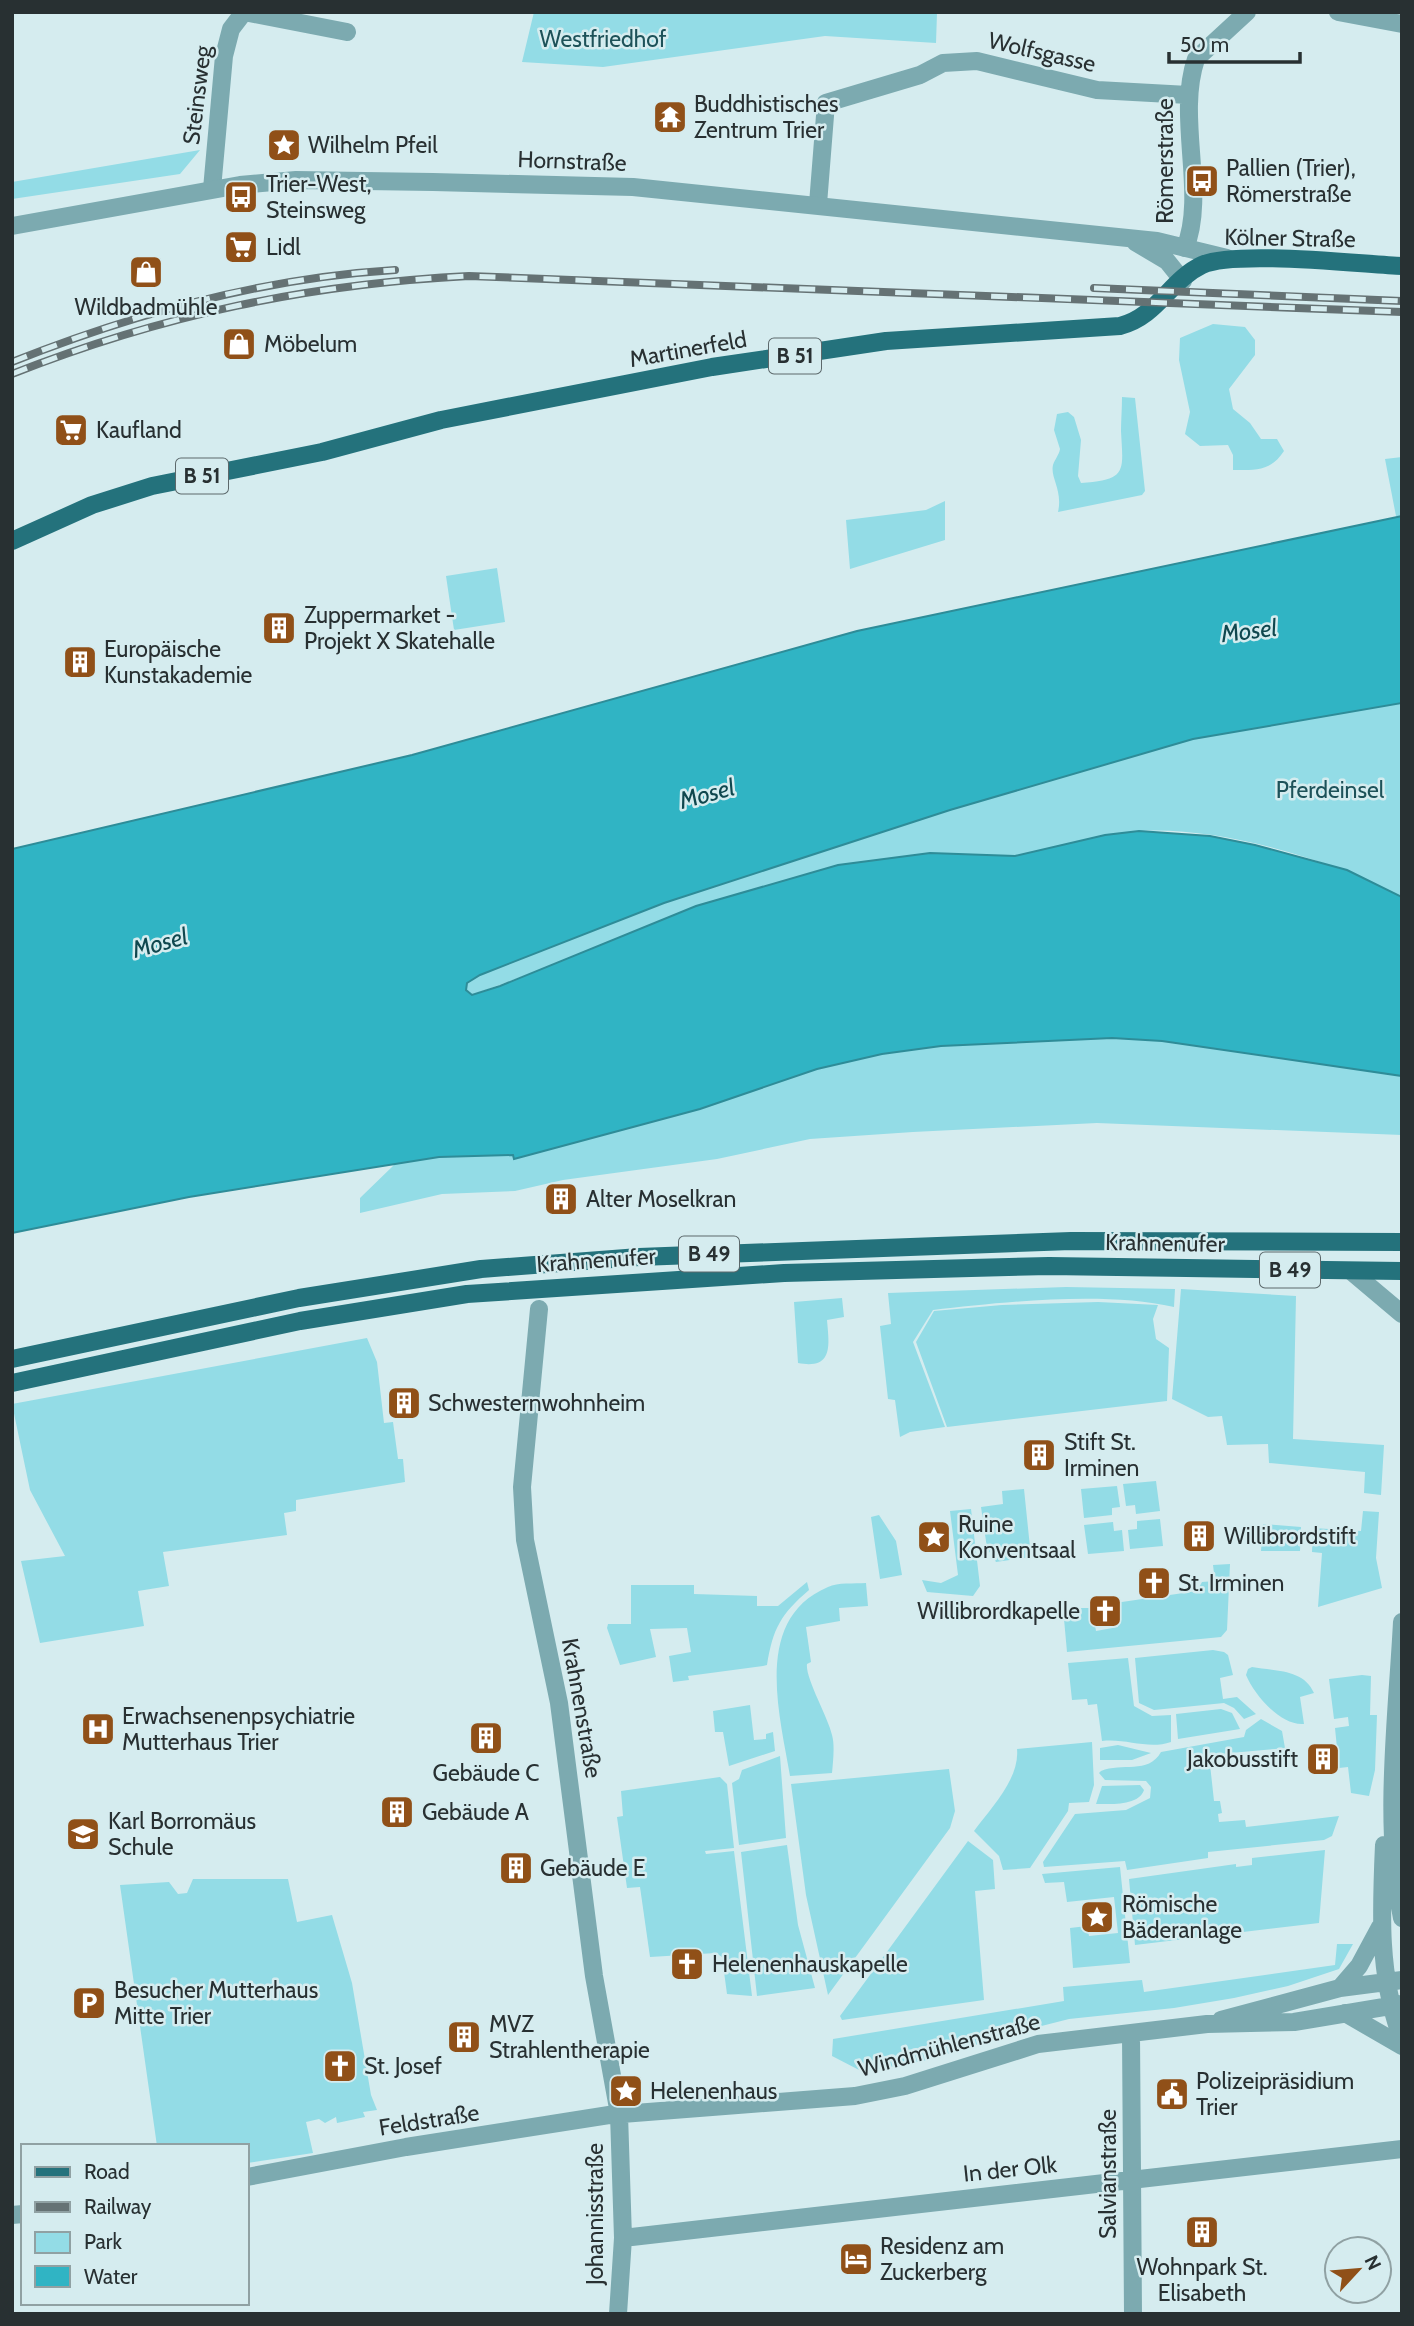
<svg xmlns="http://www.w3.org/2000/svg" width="1414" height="2326" viewBox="0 0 1414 2326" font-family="Cabin,sans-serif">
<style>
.green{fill:#93dce6}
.water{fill:#30b4c4;stroke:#2e8c98;stroke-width:2}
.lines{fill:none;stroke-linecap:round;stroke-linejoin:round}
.minor{stroke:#7caab0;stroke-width:18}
.tertiary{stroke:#7caab0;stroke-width:18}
.primary{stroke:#24727c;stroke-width:18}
.rail-casing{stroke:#657274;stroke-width:8}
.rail{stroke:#d5ecef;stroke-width:5;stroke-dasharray:16;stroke-linecap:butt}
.labels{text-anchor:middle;stroke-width:5;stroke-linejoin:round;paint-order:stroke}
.shield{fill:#d5ecef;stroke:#5c686b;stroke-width:2}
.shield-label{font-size:21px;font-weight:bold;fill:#283032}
.park-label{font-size:23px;fill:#1d5259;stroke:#d5ecef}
.street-label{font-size:23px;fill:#283032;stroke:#d5ecef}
.poi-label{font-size:23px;fill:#283032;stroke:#d5ecef;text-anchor:start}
.water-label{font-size:24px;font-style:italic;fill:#0f474e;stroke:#d5ecef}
</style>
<rect width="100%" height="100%" fill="#d5ecef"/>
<path class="green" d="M534,12H948L937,13L936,43L825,36L603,67L522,62Z
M200,150L180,174L12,199V182Z
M1213,324L1245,327L1255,340V355L1229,389L1233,409L1250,423L1261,439H1277L1284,451C1271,471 1256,470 1233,470V455L1228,445L1200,446L1185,434L1190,412L1179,360L1180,338Z
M1122,397L1135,398L1145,491L1142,495L1058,512C1063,490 1050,478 1053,465C1055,459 1059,455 1060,449L1054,430L1057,414L1068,412L1074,417L1081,440L1078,476L1081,483C1128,480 1123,471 1121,431C1121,420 1122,409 1122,397Z
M1402,457V516H1396L1385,459Z
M945,501V540L850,569L846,520L926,510Z
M497,568L505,622L454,630L446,576Z
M1402,703V897C1333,860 1219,826 1140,831C1098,833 1057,852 1015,856C978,859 940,853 903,856L588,952L472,995L466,990L467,983L480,975L664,903L950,810L1193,739Z
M1112,1038L1162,1041L1402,1076V1135L1097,1123L913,1132L810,1139L717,1159L563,1180L515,1191L442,1194L360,1213V1198L395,1164L439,1157L513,1155L514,1158L700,1109L817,1069L882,1054L941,1046Z
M1066,1287L1175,1289L1174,1307C1104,1291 1004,1302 933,1310L913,1342L945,1427L910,1432L900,1437L895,1400L888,1399L880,1326L891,1324L888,1293Z
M1181,1289L1296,1296L1293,1439L1384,1445L1381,1495L1364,1493L1365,1472L1269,1463L1268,1444L1227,1445L1222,1416L1208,1417L1172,1399Z
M842,1298L844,1317L827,1320C829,1344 834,1370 798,1363L794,1302Z
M1098,1302L1158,1305L1153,1319L1156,1339L1169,1348L1167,1401L947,1427L916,1342L934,1311L1002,1305Z
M367,1338L377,1362L384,1423L393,1422L398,1459H403L405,1482L296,1500V1511L284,1513L287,1535L163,1552L169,1586L138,1591L144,1626L40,1643L21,1561L65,1556L30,1490L12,1404Z
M1156,1481L1160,1511L1136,1514L1135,1505L1126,1506L1123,1484Z
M1117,1486L1120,1507L1112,1508V1515L1084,1518L1081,1489Z
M1024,1489L1031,1557L996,1562L987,1548L981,1507L1003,1504L1002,1491Z
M971,1509L980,1586L973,1596L927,1592L922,1580L941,1583L958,1575L950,1511Z
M1363,1511L1379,1512L1376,1558L1382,1588L1318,1607L1322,1553L1312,1552L1313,1528L1361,1531Z
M879,1515L896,1541L902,1575L880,1579L871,1517Z
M1160,1519L1163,1546L1130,1549L1128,1530L1137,1529V1521Z
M1113,1522L1114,1531L1122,1530L1124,1551L1088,1554L1084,1525Z
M1263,1524L1301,1527L1300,1551H1261Z
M1230,1564L1227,1630L1221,1637L1067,1652L1063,1608H1092L1096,1631L1118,1627L1115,1603L1197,1591L1202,1582L1215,1581L1213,1565Z
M807,1582L809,1590C781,1614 773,1628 767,1665L763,1666L688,1676L689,1680L673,1682L669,1656L691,1652L687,1628L650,1629L656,1657L620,1665L607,1628L608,1624H631V1585H694V1594L757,1596V1606H778Z
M866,1583L868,1606L839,1608L840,1621L806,1627L811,1662L807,1664C805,1678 828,1717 832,1735C835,1745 833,1762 832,1773L790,1776C780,1715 752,1619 828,1587C838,1582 854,1584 866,1583Z
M1213,1650L1224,1652L1228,1655L1233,1675L1220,1678L1223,1699L1237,1697L1256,1714L1244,1719L1234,1708L1224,1703L1154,1710L1139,1703L1135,1658Z
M1128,1658L1134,1706L1152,1716L1171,1715V1742C1148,1750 1126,1738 1102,1741L1097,1704L1088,1705L1087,1699L1072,1700L1068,1663Z
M1252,1667C1275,1671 1304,1669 1314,1693L1300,1697L1304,1724C1280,1726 1254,1694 1246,1675L1248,1669Z
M1362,1675L1371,1676L1370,1715H1377L1375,1770L1369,1796L1351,1793L1348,1767L1339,1768L1335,1728L1349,1726L1348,1717L1334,1719L1329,1679Z
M750,1705L754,1740L766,1739V1734L773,1732L775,1751L729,1766L723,1732H715L713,1711Z
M1221,1709L1232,1713L1240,1729L1178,1739L1176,1714Z
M1261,1719L1282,1731L1285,1748L1209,1755L1214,1801H1220L1222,1813L1218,1814L1219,1822L1245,1820L1246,1827L1339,1816L1332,1836L1324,1840L1208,1852V1858L1127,1870L1125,1861L1044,1867L1043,1862L1075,1814L1126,1810L1150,1798L1151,1787L1146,1781L1105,1780L1099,1773L1101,1771C1122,1762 1148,1775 1161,1752L1244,1737L1246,1730Z
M1092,1742L1094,1785L1089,1802L1069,1803L1068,1811L1030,1868L1003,1870L999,1856L974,1831C990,1809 1020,1779 1017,1749Z
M1118,1745L1151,1753L1132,1760H1100V1748Z
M780,1756L786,1838L739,1845L732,1783L739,1779L742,1770Z
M949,1769L955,1811L950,1828L828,1995L806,1895L791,1784Z
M720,1777L727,1784L734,1848L705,1851L706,1854L734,1851L752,1996L727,1994L722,1957L716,1953L650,1957L640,1887L627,1888L617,1817L623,1816L621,1791Z
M1140,1785L1144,1790C1139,1806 1110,1804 1096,1804L1102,1786Z
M968,1841L993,1860L995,1889L975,1891L984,2000L842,2020L840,2016Z
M787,1845L798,1925L815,1988L757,1996L741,1852Z
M1325,1850L1319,1923L1135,1945L1129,1879L1236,1864V1867L1252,1865V1858Z
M1120,1867L1130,1963L1073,1968L1070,1928L1087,1926L1089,1936L1118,1933L1114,1897L1067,1902L1064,1882L1045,1883L1042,1874Z
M193,1879H288L297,1922L332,1915L352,1983L371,2095L377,2110L363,2112L365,2117L337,2123L336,2117L325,2123L319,2119L306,2122L313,2153L247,2163V2146H157L120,1885L169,1882L178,1894L187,1893Z
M1337,1944H1353L1339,1969L1288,1986L1234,1998L1174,2008L1069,2019L1010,2034L928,2060L863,2072L832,2056L833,2039L1064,2001L1063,1987L1142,1980L1144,1992L1335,1965Z"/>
<path class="water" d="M1402,516V703L1193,739L950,810L664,903L480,975L467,983L466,990L472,995L500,986L696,906L838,865L930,853L1015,856L1105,835L1139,831L1210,836L1255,845L1347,870L1402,897V1076L1162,1041L1112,1038L941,1046L882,1054L817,1069L700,1109L514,1159L513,1155L439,1157L189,1197L12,1233V849L412,755L857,631Z"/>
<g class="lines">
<path class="minor" d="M244,12L347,32
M1338,12L1402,24
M212,189L224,56L231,29L244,12
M818,204L826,103L920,75L943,63L977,61L1097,90L1188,95
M1185,248C1207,194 1176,118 1196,59L1247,12
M1351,1271L1402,1314
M539,1309L522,1487L525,1540L559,1703L594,1976L619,2114L623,2238L618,2314
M1402,1622C1397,1719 1383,1822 1402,1918
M1384,1845C1381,1910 1378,1977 1402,2039
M1340,1988L1359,1966L1380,1927
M1345,2013L1402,2046
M1221,2020L1340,1988L1402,1980
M1131,2035L1133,2314
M247,2177L406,2147L609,2115L855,2096L905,2086L1038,2044L1207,2024L1294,2022L1402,2004
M12,2215L23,2214
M623,2238L1402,2149"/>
<path class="tertiary" d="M12,226L240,185L296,180L433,182L633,187L1157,241L1227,258
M1135,242L1167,261L1183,281"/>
<path class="primary" d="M12,541L92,505L152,486L322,452L441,420L712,367L886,341L1120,326C1157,317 1170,280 1202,265C1234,250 1359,264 1402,266
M12,1359L299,1298L481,1269L639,1257L1071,1241L1402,1242
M12,1383L300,1321L467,1294L784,1273L1049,1266L1402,1271"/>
<g class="rail-casing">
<path id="rail" d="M1094,288L1402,301
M12,362C135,313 262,278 395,270
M12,374C162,315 308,284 469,276L1402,312"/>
</g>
<use href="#rail" class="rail"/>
</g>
<defs>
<g id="temple-square" transform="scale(1.75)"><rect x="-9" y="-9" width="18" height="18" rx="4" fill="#905018" stroke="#d5ecef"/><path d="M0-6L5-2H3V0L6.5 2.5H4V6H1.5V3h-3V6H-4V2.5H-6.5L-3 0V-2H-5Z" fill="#fff"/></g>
<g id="sight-square" transform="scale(1.75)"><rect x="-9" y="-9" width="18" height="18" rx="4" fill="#905018" stroke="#d5ecef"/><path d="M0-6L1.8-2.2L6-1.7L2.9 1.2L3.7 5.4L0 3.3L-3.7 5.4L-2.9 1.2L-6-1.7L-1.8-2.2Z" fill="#fff"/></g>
<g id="bus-square" transform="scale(1.75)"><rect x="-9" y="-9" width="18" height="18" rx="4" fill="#905018" stroke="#d5ecef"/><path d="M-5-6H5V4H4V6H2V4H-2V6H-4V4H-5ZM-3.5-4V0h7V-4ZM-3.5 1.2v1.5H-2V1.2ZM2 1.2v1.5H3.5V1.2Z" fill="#fff"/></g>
<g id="supermarket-square" transform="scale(1.75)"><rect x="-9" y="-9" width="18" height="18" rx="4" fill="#905018" stroke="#d5ecef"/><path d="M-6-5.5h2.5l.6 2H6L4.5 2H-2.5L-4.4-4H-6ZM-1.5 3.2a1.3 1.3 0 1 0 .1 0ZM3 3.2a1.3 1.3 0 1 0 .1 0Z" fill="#fff"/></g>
<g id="shop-square" transform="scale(1.75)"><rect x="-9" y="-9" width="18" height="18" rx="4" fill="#905018" stroke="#d5ecef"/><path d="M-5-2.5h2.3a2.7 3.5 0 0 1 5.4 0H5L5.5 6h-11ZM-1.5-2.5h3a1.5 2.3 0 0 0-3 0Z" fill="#fff"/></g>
<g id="building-square" transform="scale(1.75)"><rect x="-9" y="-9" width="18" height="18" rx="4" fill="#905018" stroke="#d5ecef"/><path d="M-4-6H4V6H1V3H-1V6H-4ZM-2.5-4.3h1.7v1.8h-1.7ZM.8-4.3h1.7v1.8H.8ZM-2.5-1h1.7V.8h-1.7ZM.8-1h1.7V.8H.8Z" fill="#fff"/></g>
<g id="church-square" transform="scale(1.75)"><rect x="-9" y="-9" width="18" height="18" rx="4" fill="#905018" stroke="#d5ecef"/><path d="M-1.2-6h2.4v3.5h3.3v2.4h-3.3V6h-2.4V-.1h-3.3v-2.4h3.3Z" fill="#fff"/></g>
<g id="hospital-square" transform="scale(1.75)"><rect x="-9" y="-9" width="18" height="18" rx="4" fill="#905018" stroke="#d5ecef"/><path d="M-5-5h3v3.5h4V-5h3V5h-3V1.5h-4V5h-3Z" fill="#fff"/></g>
<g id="university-square" transform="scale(1.75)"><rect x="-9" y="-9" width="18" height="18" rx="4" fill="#905018" stroke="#d5ecef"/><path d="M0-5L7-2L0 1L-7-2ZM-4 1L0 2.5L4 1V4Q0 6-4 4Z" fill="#fff"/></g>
<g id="parking-square" transform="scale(1.75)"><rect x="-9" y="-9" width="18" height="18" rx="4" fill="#905018" stroke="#d5ecef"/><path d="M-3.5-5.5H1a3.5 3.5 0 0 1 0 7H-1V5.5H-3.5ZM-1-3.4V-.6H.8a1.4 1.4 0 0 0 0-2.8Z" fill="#fff"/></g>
<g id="civic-square" transform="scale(1.75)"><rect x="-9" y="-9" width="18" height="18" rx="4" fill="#905018" stroke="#d5ecef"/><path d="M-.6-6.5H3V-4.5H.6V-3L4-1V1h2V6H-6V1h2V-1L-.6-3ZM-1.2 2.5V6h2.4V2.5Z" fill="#fff"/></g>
<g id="hotel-square" transform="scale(1.75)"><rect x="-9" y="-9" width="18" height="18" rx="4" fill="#905018" stroke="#d5ecef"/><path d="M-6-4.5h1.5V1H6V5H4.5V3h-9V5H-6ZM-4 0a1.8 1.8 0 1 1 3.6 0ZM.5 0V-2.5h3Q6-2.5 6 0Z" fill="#fff"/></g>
</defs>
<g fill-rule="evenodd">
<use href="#temple-square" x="670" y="117"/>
<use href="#sight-square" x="284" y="145"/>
<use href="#bus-square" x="1202" y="181"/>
<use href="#bus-square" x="241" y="197"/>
<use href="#supermarket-square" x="241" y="247"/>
<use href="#shop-square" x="146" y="272"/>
<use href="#shop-square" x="239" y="344"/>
<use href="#supermarket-square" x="71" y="430"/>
<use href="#building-square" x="279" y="628"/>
<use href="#building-square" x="80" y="662"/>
<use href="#building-square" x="561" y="1199"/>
<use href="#building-square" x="404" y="1403"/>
<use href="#building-square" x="1039" y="1455"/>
<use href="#building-square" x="1199" y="1536"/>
<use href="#sight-square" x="934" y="1537"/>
<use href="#church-square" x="1154" y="1583"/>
<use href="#church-square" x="1105" y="1611"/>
<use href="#hospital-square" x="98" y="1729"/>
<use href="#building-square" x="486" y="1738"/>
<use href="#building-square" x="1323" y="1759"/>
<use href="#building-square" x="397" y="1812"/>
<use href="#university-square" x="83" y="1834"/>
<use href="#building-square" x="516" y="1868"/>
<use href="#sight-square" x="1097" y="1917"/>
<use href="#church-square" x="687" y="1964"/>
<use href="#parking-square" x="89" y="2003"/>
<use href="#building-square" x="464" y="2037"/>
<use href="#church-square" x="340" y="2066"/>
<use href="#sight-square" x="626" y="2091"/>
<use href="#civic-square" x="1172" y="2094"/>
<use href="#building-square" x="1202" y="2232"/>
<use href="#hotel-square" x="856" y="2259"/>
</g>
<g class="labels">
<g class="shield">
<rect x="769" y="338.5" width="52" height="35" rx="5"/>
<rect x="176" y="458.5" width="52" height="35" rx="5"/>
<rect x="679" y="1236.5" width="60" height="35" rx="5"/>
<rect x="1260" y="1252.5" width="60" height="35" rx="5"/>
</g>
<g class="shield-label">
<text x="795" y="363">B 51</text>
<text x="202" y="483">B 51</text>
<text x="709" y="1261">B 49</text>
<text x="1290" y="1277">B 49</text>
</g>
<g class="park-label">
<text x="603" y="47">Westfriedhof</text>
<text x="1330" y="798">Pferdeinsel</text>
</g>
<g class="street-label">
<text transform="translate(1042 52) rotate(13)" y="8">Wolfsgasse</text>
<text transform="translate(197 95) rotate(-83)" y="8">Steinsweg</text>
<text transform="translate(572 161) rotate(2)" y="8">Hornstraße</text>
<text transform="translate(1165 161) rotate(-90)" y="8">Römerstraße</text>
<text transform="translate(1290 238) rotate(1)" y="8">Kölner Straße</text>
<text transform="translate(688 349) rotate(-10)" y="8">Martinerfeld</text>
<text transform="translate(1165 1243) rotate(1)" y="8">Krahnenufer</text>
<text transform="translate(596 1260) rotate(-4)" y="8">Krahnenufer</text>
<text transform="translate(582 1708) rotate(80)" y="8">Krahnenstraße</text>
<text transform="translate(949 2045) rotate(-15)" y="8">Windmühlenstraße</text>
<text transform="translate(429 2120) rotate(-9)" y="8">Feldstraße</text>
<text transform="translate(1010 2169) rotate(-6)" y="8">In der Olk</text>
<text transform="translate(1108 2174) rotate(-90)" y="8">Salvianstraße</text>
<text transform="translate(595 2214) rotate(-90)" y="8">Johannisstraße</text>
</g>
<g class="poi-label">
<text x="694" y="112">Buddhistisches<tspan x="694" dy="26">Zentrum Trier</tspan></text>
<text x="308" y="153">Wilhelm Pfeil</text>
<text x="1226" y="176">Pallien (Trier),<tspan x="1226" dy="26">Römerstraße</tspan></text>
<text x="266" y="192">Trier-West,<tspan x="266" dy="26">Steinsweg</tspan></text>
<text x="266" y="255">Lidl</text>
<text x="146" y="315" text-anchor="middle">Wildbadmühle</text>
<text x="264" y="352">Möbelum</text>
<text x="96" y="438">Kaufland</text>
<text x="304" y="623">Zuppermarket -<tspan x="304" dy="26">Projekt X Skatehalle</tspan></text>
<text x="104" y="657">Europäische<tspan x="104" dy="26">Kunstakademie</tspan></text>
<text x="586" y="1207">Alter Moselkran</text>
<text x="428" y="1411">Schwesternwohnheim</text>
<text x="1064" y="1450">Stift St.<tspan x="1064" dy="26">Irminen</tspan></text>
<text x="958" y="1532">Ruine<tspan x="958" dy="26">Konventsaal</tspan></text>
<text x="1224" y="1544">Willibrordstift</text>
<text x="1178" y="1591">St. Irminen</text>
<text x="1080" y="1619" text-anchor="end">Willibrordkapelle</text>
<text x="122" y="1724">Erwachsenenpsychiatrie<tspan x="122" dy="26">Mutterhaus Trier</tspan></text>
<text x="1298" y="1767" text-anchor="end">Jakobusstift</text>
<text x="486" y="1781" text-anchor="middle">Gebäude C</text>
<text x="422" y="1820">Gebäude A</text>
<text x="108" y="1829">Karl Borromäus<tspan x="108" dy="26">Schule</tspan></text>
<text x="540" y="1876">Gebäude E</text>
<text x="1122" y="1912">Römische<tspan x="1122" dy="26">Bäderanlage</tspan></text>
<text x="712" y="1972">Helenenhauskapelle</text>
<text x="114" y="1998">Besucher Mutterhaus<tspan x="114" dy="26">Mitte Trier</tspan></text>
<text x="489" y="2032">MVZ<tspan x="489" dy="26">Strahlentherapie</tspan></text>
<text x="364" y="2074">St. Josef</text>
<text x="1196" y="2089">Polizeipräsidium<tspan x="1196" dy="26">Trier</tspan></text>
<text x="650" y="2099">Helenenhaus</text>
<text x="880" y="2254">Residenz am<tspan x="880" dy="26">Zuckerberg</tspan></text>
<text x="1202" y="2275" text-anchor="middle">Wohnpark St.<tspan x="1202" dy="26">Elisabeth</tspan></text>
</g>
<g class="water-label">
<text transform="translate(1249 631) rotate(-7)" y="8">Mosel</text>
<text transform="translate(707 794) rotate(-15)" y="8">Mosel</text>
<text transform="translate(160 943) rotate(-15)" y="8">Mosel</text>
</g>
</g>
<rect width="1414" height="2326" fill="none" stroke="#283032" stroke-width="28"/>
<rect x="21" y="2144" width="228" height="161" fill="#d5ecef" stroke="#90a1a3" stroke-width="2"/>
<rect x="35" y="2167" width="35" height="10" fill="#24727c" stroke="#90a1a3" stroke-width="2"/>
<text x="84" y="2179" font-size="21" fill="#283032">Road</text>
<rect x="35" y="2202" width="35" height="10" fill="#657274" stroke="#90a1a3" stroke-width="2"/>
<text x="84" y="2214" font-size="21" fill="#283032">Railway</text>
<rect x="35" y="2232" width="35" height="21" fill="#93dce6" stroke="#90a1a3" stroke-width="2"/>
<text x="84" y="2249" font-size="21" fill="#283032">Park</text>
<rect x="35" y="2266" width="35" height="21" fill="#30b4c4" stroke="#90a1a3" stroke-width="2"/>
<text x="84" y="2284" font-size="21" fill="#283032">Water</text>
<g transform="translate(1358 2270) rotate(64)"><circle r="33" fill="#d5ecef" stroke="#90a1a3" stroke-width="2"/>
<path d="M0-5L12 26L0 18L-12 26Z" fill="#905018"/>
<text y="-10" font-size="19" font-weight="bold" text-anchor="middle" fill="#283032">N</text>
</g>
<path d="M1169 52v10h131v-10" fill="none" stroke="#283032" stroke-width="3.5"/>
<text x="1180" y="52" font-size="21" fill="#283032" stroke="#d5ecef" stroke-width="5" paint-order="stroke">50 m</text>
</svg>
